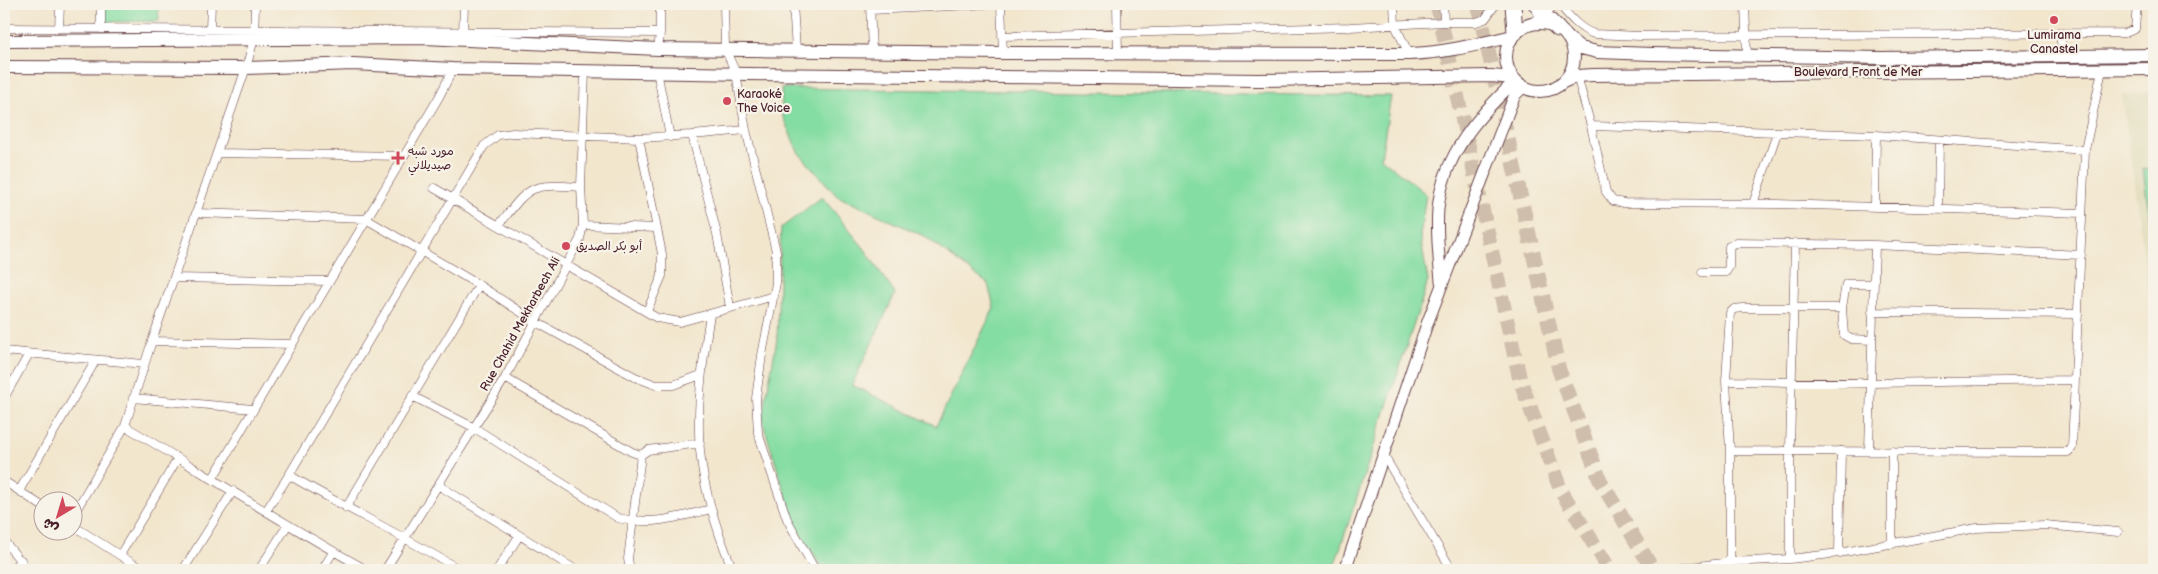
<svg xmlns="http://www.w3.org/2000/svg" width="2158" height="574" viewBox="0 0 2158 574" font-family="'Balsamiq Sans','Playpen Sans Arabic',sans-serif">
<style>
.built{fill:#e1dcba}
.green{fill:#84dda2;stroke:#677e66}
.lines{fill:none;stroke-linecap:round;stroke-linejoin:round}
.motorway-tunnel{stroke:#d0bead;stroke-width:15;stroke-dasharray:15 8;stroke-linecap:butt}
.minor-casing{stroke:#633d43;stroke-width:9}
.secondary-casing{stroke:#633d43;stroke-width:13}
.primary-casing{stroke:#633d43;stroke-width:14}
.motorway-casing{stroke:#633d43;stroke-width:17}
.minor{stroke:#fff;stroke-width:8}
.secondary{stroke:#fff;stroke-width:11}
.primary{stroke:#fff;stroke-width:12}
.motorway{stroke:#fff;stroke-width:15}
.poi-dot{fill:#d1495b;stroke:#f7f3e8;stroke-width:2}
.labels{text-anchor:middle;stroke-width:4.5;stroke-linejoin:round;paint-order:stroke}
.poi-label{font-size:12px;fill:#4a1f2b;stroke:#f7f3e8;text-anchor:start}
.street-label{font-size:12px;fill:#4a1f2b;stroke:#f7f3e8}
</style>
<rect width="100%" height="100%" fill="#f7f3e8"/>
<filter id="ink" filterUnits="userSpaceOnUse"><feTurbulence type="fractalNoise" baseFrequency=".02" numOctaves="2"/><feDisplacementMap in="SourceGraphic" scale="10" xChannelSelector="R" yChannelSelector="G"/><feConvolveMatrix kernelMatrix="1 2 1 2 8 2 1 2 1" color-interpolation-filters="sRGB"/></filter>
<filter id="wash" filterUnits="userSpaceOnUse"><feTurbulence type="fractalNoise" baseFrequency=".0096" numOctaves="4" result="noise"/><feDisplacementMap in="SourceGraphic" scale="20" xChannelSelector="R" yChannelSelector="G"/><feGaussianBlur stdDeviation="1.12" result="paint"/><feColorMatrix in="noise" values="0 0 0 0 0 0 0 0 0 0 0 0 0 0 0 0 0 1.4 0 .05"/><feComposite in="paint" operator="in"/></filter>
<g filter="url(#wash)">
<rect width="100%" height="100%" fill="#f2e6cd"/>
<path class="built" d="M2154,92V322H2153L2122,95Z"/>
<path class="green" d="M104,4H158L159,21L104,22Z
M781,88L1391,96L1381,158L1426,194L1420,235L1428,281L1333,570H824L796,528L762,420L777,339L781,228L822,197L864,248L895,294L852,385L936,426L994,308L988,284L924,236L837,196L798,152L782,115Z
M2143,169L2154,171V253Z"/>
</g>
<g filter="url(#ink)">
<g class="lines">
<path class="motorway-tunnel" d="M1437,4L1520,380L1561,491L1610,570
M1478,4L1559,370L1600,480L1653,570"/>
<g class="minor-casing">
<path id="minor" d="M101,4V29
M724,4L725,49L736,73L746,130L776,251V283L762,355L756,398L758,433L787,519L815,570
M793,4L796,50
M870,4L872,51
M1001,4L1003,53
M1117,4L1118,54
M1394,4L1395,25L1409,54
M1443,4L1444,22
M1559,4C1569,16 1578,28 1594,34L1640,36L2125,33L2135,29L2137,4
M1745,4L1747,56
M871,10L991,4
M1527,26L1557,4
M4,28L660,33
M59,29L60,4
M210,29L211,4
M2059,32L2064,56
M463,34L464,4
M1002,36L1350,27L1444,22H1476L1485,19L1496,4
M658,49L660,33V4
M657,71L670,137
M1577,76L1591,126L1606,192L1613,201L1624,203L1776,204L2082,213
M1591,126L1876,135L2085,150
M692,135L717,234L730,307
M639,138L662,254V276L647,311
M218,153L404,156
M434,188L657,318L680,322L774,296
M1753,204L1777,133
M1875,206L1876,135
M1938,208L1939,140
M197,213L366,219L479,285L536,322L635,377L656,385H673L701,375
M499,225C531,184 529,184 581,187
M583,225L656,228
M1702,272H1726L1729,267V246L1736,243L1875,245L2081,255
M175,278L329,281
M1872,312L2078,314
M710,314C704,353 698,393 699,433C700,480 715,527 733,570
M1872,340L1851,339L1844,335L1842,308L1846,284H1873
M152,341L291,344
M4,351L144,364
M505,378L632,452L641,455L648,450L700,443
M1726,381L1870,383L2074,380
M412,396L473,427L618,518C650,526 680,517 711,509
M4,398L29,354
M133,398L253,409
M125,426C205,474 285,525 367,570
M1869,450L1875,245
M1730,451L2068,452L2072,448L2085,150L2102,70
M1892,451V544
M1384,456L1452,570
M289,475C345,508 404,536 460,570
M213,478L439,97L453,69
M4,481L42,506
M438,485L576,570
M19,491L96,360
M346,508L479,285
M266,511L289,475L484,146L498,135L513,133L639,138L692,135L746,130
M72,517L125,426L152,341L246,68L254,39L255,4
M72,525L143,570
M4,541L28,570
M1839,553L1841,451
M120,555L178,458
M1790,559V450L1795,243
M1730,562V451L1726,381L1730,313L1734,309L1743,308H1842
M11,570L21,560
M183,570L233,491
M259,570L287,526
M322,570L333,552
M385,570L505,378L580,239L583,225L581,187L585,70
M497,570L519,536
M630,570L628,559L641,455
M1668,570L1730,562L1790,559L1839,553L1977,528L2045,525L2118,532"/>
</g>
<g class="secondary-casing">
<path id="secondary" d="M1441,281C1439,257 1436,233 1438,209C1443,155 1478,116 1515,81
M1345,570L1427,324L1512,102L1515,95L1523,87"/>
</g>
<g class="primary-casing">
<path id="primary" d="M1506 57a34 34 0 1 1 68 0a34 34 0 1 1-68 0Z
M1567,37L1581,48L1597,52L1652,54L1882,58L2154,55
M4,41L424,38L658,49L1003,53L1409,54C1445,53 1479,44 1513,36
M4,67L246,68L353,64L453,69L748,74L1258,80L1491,76L1513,78
M1563,82L1577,76L1593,75L2154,69"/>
</g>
<g class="motorway-casing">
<path id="motorway" d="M1513,4L1515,33
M1536,4L1543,14L1558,29"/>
</g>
<use href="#minor" class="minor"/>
<use href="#secondary" class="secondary"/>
<use href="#primary" class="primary"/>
<use href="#motorway" class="motorway"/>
</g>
</g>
<g class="poi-dot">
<circle cx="2054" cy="20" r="5"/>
<circle cx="727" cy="101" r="5"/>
<path d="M395.5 150.5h5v5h5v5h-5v5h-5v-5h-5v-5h5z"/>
<circle cx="566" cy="246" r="5"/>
</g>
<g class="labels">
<g class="poi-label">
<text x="2054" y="39" text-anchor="middle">Lumirama<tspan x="2054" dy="14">Canastel</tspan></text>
<text x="737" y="98">Karaoké<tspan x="737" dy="14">The Voice</tspan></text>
<text x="408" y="155">مورد شبه<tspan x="408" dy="14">صيديلاني</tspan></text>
<text x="576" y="250">أبو بكر الصديق</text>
</g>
<g class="street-label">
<text x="1858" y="76">Boulevard Front de Mer</text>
<text transform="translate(520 324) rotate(-61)" y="4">Rue Chahid Mekharbech Ali</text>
</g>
</g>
<rect width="2158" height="574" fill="none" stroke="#f7f3e8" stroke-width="20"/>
<g transform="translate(58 516) rotate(218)"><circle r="24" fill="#f7f3e8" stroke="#b29e9c"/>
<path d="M0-4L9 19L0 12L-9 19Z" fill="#d1495b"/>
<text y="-8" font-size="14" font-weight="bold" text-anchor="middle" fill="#4a1f2b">ش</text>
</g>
</svg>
